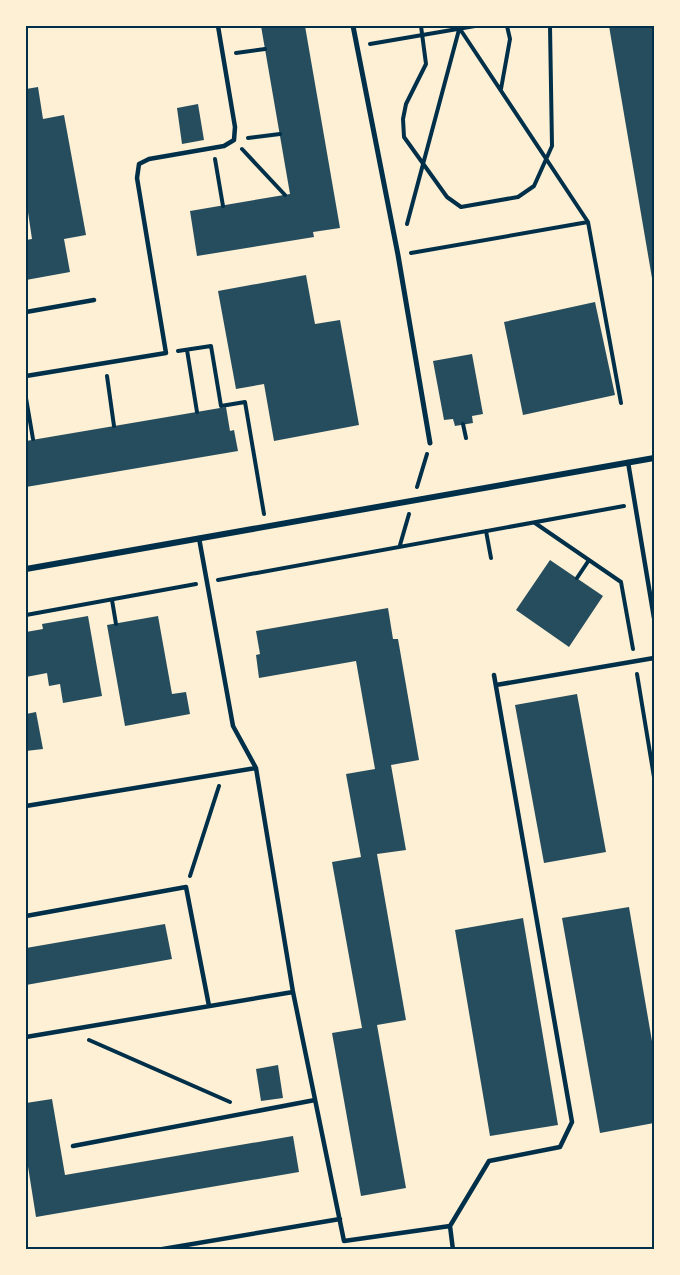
<svg xmlns="http://www.w3.org/2000/svg" width="680" height="1275" viewBox="0 0 680 1275" font-family="Overpass,sans-serif">
<style>
.building{fill:#264d5e}
.lines{fill:none;stroke-linecap:round;stroke-linejoin:round}
.path{stroke:#003049;stroke-width:4}
.service{stroke:#003049;stroke-width:4.5}
.pedestrian{stroke:#003049;stroke-width:5}
.minor{stroke:#003049;stroke-width:6}
.neatline{fill:none;stroke:#003049;stroke-width:2}
</style>
<rect width="100%" height="100%" fill="#fdf0d5"/>
<path class="building" d="M261,26H305L340,228L313,232L314,237L197,256L190,211L290,194Z
M609,26H654V284H653Z
M38,87L43,119L64,115L86,235L64,239L70,272L26,280V240L32,239L26,199V89Z
M198,104L204,140L182,144L177,108Z
M306,275L315,324L340,320L359,425L274,441L264,384L236,389L218,291Z
M595,302L615,395L523,415L504,322Z
M472,354L483,414L472,416L473,423L455,426L453,419L444,420L433,361Z
M226,407L230,431L234,430L238,451L26,487V441Z
M550,560L603,596L569,647L516,610Z
M388,608L393,639H398L419,760L391,765L406,850L377,854L406,1020L377,1025L406,1188L361,1196L332,1033L362,1028L332,862L361,857L346,774L375,769L356,661L259,678L256,655L260,654L256,631Z
M88,616L102,696L63,703L60,684L49,686L47,673L26,677V632L43,629L42,624Z
M158,616L172,694L186,692L190,714L125,726L107,625Z
M577,694L606,852L544,863L515,705Z
M36,712L43,749L26,751V714Z
M629,907L654,1053V1123L600,1133L562,918Z
M523,918L558,1125L490,1136L455,930Z
M165,924L172,959L26,985V948Z
M278,1065L283,1098L261,1101L256,1069Z
M52,1099L65,1175L293,1136L299,1172L36,1217L26,1154V1103Z"/>
<g class="lines">
<path class="path" d="M421,26L426,64L406,104L403,119L404,137L447,197L461,207L518,197L534,186L552,146L550,26
M460,29L588,222L621,403
M370,44L475,26
M236,53L265,49
M501,89L510,39L507,26
M248,138L280,134
M242,149L285,195
M215,159L223,206
M407,224L460,26
M411,253L588,222
M187,350L197,412
M178,351L211,346L221,406L245,402L264,514
M107,376L114,426
M26,398L33,439
M463,424L466,438
M417,487L427,454
M535,523L621,582L633,649
M486,531L491,558
M400,545L409,514
M577,578L589,560
M218,580L624,506
M112,600L116,624
M26,615L196,584
M637,674L654,777
M190,876L219,786
M89,1040L230,1102"/>
<path class="service" d="M26,312L94,300
M26,376L166,353L137,178L139,164L149,159L224,146L234,140L235,127L218,26
M628,462L654,618
M199,538L233,726L256,768L293,992L344,1241L450,1226L453,1250
M496,685L654,658
M26,806L256,768
M26,916L186,887L209,1006
M26,1037L293,992
M73,1146L315,1100
M450,1226L489,1161L560,1147L572,1122L494,675
M157,1250L340,1219"/>
<path class="pedestrian" d="M353,26L398,255L430,443"/>
<path class="minor" d="M26,569L654,458"/>
</g>
<rect width="680" height="1275" fill="none" stroke="#fdf0d5" stroke-width="54"/>
<rect x="27" y="27" width="626" height="1221" class="neatline"/>
</svg>
